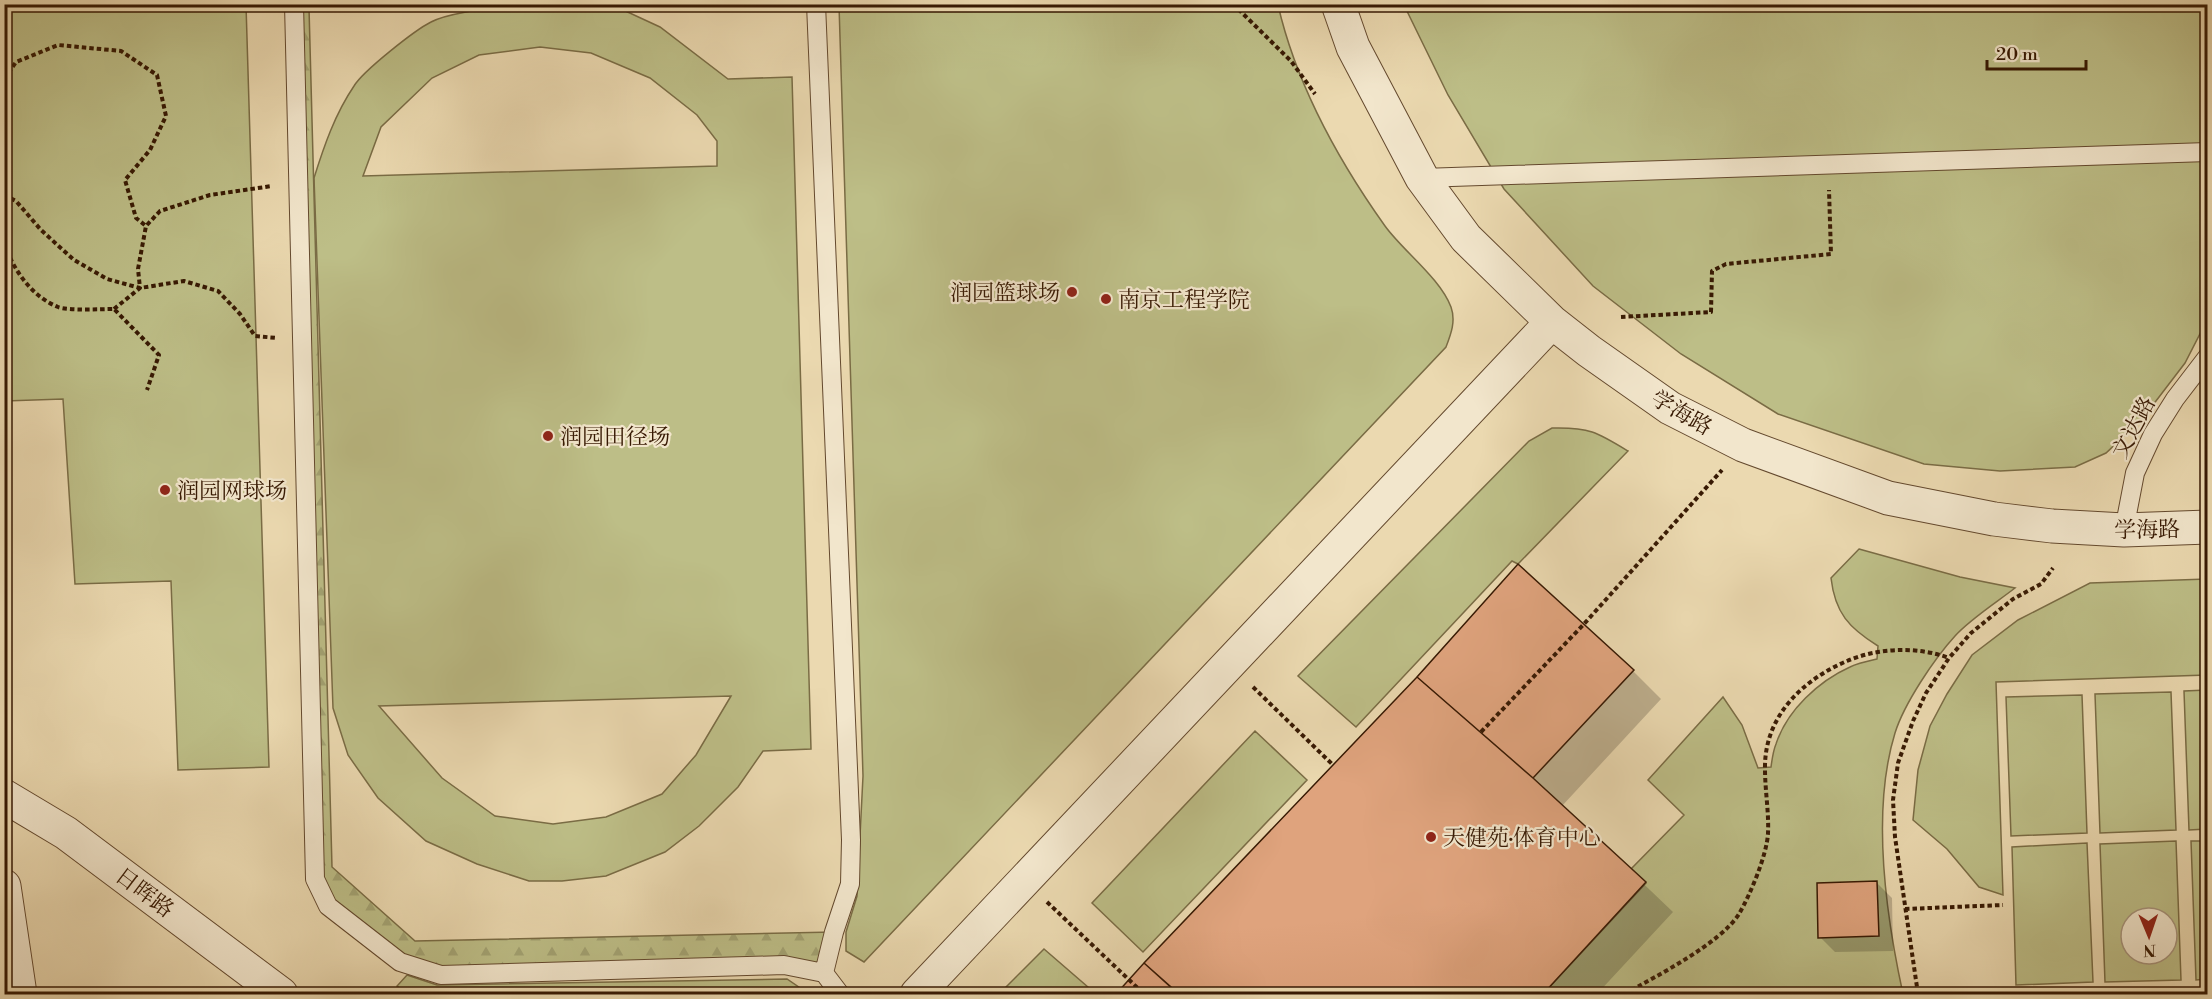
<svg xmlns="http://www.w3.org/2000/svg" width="2212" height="999" viewBox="0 0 2212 999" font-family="'Libre Bodoni','Noto Serif SC',serif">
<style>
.grass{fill:#bdbe87;stroke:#7a6c45;stroke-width:1.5;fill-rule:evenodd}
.forest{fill:url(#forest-firs);stroke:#7a6c45;stroke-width:1.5}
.shadow{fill:#0003}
.building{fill:#dfa37d;stroke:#371903;stroke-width:1.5}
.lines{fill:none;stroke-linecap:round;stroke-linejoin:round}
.service-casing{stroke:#64492e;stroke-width:20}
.minor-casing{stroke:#64492e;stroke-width:35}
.tertiary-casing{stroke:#64492e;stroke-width:35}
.path{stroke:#371903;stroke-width:4;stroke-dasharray:4.5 3;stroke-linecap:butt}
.service{stroke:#f2e6cc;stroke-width:18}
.minor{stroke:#f2e6cc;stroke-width:33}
.tertiary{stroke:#f2e6cc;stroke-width:33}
.poi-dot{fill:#8f2418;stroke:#f2e6cc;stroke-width:2}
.labels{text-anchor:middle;stroke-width:4.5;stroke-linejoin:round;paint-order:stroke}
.poi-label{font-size:22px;fill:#371903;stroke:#f2e6cc;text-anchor:start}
.street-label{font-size:22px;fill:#371903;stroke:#f2e6cc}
</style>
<defs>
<pattern id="forest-firs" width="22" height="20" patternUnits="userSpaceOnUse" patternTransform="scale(1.5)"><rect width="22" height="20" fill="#bdbe87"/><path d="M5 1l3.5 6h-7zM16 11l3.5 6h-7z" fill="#a3a373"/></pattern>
</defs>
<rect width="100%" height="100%" fill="#ebd9b0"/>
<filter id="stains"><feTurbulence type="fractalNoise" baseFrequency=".00333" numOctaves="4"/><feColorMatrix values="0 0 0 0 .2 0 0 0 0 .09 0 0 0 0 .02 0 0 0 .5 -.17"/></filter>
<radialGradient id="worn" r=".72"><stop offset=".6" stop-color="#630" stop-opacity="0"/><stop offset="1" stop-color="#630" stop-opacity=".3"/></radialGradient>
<path class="grass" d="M4,5H246L269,767L178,770L171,581L75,584L63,399L5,401Z
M516,5L597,4L619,8L660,27L728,79L792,77L811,749L763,751L738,787L699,826L665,852L606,876L562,881H529L477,864L426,841L378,798L348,755L333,708L314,178C324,146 335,114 354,86C363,71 415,30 431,22C449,12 495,8 516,5ZM540,47L591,53L650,78L697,115L717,141V166L363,176L381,127L432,78L479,55ZM731,696L696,755L662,794L606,817L553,824L495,816L442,778L379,706Z
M839,5H1278C1296,83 1338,160 1385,226C1403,251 1440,278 1451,307C1456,321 1451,334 1446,347L864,962L846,951V932L857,896L863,776Z
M1404,5H2207V320L2185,363L2143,418L2106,453L2075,467L2000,471L1924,464L1778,414L1681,354L1593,286L1504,189L1448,95Z
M1552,428C1589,427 1597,432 1628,451L1518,564L1512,561L1356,727L1298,676L1529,441Z
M1859,549L1960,577L2015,588C1997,602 1969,620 1955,636C1934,659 1904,704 1895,733C1871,811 1886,916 1903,994H1543L1646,883L1631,869L1684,815L1648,780L1723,697L1742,725L1758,768L1771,767C1772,760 1773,751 1776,744C1787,710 1819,681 1850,667C1858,663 1868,661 1877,659L1878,646C1849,628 1835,613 1831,578Z
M2207,579V675L1996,682L2003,895L1979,887L1947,849L1913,820L1918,770L1930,726L1947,694L1972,655L2018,620L2090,583Z
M2207,690V829L2189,830L2184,691Z
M2171,692L2176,830L2100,833L2095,694Z
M2082,695L2087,833L2011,836L2006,697Z
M1255,731L1307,780L1143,952L1092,903Z
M2176,841L2181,980L2105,982L2100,844ZM2131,918H2167V954H2131Z
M2191,841H2207V979L2196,980Z
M2087,843L2093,982L2016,985L2012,847Z
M1044,949L1096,994H1064L1047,988L1039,994H999Z
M407,975L437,985L787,979L809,994H409L397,986Z"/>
<path class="forest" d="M294,7L309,8L332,867L415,941L834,932L824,973L441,975L400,962L328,906L315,879Z"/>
<path class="shadow" d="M1633,671L1661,699L1562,806L1673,912L1597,994H1118L1145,964Z
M1877,883L1892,898L1893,951L1835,952L1820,937Z"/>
<path class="building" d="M1518,564L1634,670L1533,778L1417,677Z
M1417,677L1533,778L1646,882L1543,994H1179L1144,963Z
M1877,881L1879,936L1818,938L1817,883Z
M1144,963L1175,991L1171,994H1116Z"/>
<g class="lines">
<g class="service-casing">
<path id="service" d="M294,4L315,879L328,906L400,962L441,975L784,965L824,973L840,994
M816,4L851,840L850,884L834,932L824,973
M1422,178L2208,152
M2124,530L2135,473L2153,434L2175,399L2208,356"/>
</g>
<g class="minor-casing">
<path id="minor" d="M1338,4L1353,47L1422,178L1466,238L1552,322L1589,351L1670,408L1743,445L1888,498L1994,519L2052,526L2124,530L2208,527
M917,994L1552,322"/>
</g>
<g class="tertiary-casing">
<path id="tertiary" d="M4,796L66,833L281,994
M4,886L20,994"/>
</g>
<path class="path" d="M1233,4L1291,61L1315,94
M4,79L16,62L58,45L121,51L157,75L166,116L150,150L125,180L136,218L146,226L160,211L210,195L272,186
M4,195L16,201L41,230L74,260L107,279L140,288L184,281L218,291L240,314L255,336L277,338
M4,244C14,270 31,296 58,307C68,311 101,309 114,309L159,355L147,390
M114,309L140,288L138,269L146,226
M1621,317L1711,312L1712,271L1726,264L1831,254L1829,190
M1253,687L1333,765
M1481,732L1584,624L1722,470
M1047,902L1144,994
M1905,909L2003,905
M1625,994C1656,976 1720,944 1739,914C1750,895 1767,855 1768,833C1769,812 1765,791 1765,769C1764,717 1802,680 1847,661C1877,648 1918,646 1949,658
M1918,994L1895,837L1893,800L1898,763L1913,721L1926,693L1949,658L1971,633L2013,599L2041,584L2053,568"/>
<use href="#service" class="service"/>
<use href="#minor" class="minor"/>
<use href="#tertiary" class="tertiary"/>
</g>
<g class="poi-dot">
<circle cx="1072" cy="292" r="6"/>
<circle cx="1106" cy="299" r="6"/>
<circle cx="548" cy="436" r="6"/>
<circle cx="165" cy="490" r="6"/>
<circle cx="1431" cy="837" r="6"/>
</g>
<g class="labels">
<g class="poi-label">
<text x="1060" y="300" text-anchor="end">润园篮球场</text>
<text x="1118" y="307">南京工程学院</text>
<text x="560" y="444">润园田径场</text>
<text x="177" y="498">润园网球场</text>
<text x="1443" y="845">天健苑·体育中心</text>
</g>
<g class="street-label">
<text transform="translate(1682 412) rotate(30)" y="8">学海路</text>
<text transform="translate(2133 427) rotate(-62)" y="8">文达路</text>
<text transform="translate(2147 529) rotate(-1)" y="8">学海路</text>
<text transform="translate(145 892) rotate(37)" y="8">日晖路</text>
</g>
</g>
<rect width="2212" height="999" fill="none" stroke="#ebd9b0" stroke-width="24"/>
<rect x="6" y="6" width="2200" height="987" fill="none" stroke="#371903" stroke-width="3"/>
<rect x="12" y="12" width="2188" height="975" fill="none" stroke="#371903" stroke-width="1.5"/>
<g transform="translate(2149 936) rotate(178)"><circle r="28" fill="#f2e6cc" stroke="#a7947c" stroke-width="1.5"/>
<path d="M0-4.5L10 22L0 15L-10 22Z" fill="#8f2418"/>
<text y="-9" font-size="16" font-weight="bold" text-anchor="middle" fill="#371903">N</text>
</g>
<path d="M1987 60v9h99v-9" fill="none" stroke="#371903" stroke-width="3"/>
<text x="1996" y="60" font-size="18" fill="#371903" stroke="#f2e6cc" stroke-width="4.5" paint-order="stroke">20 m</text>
<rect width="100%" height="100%" filter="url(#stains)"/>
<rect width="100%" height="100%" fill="url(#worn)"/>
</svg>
